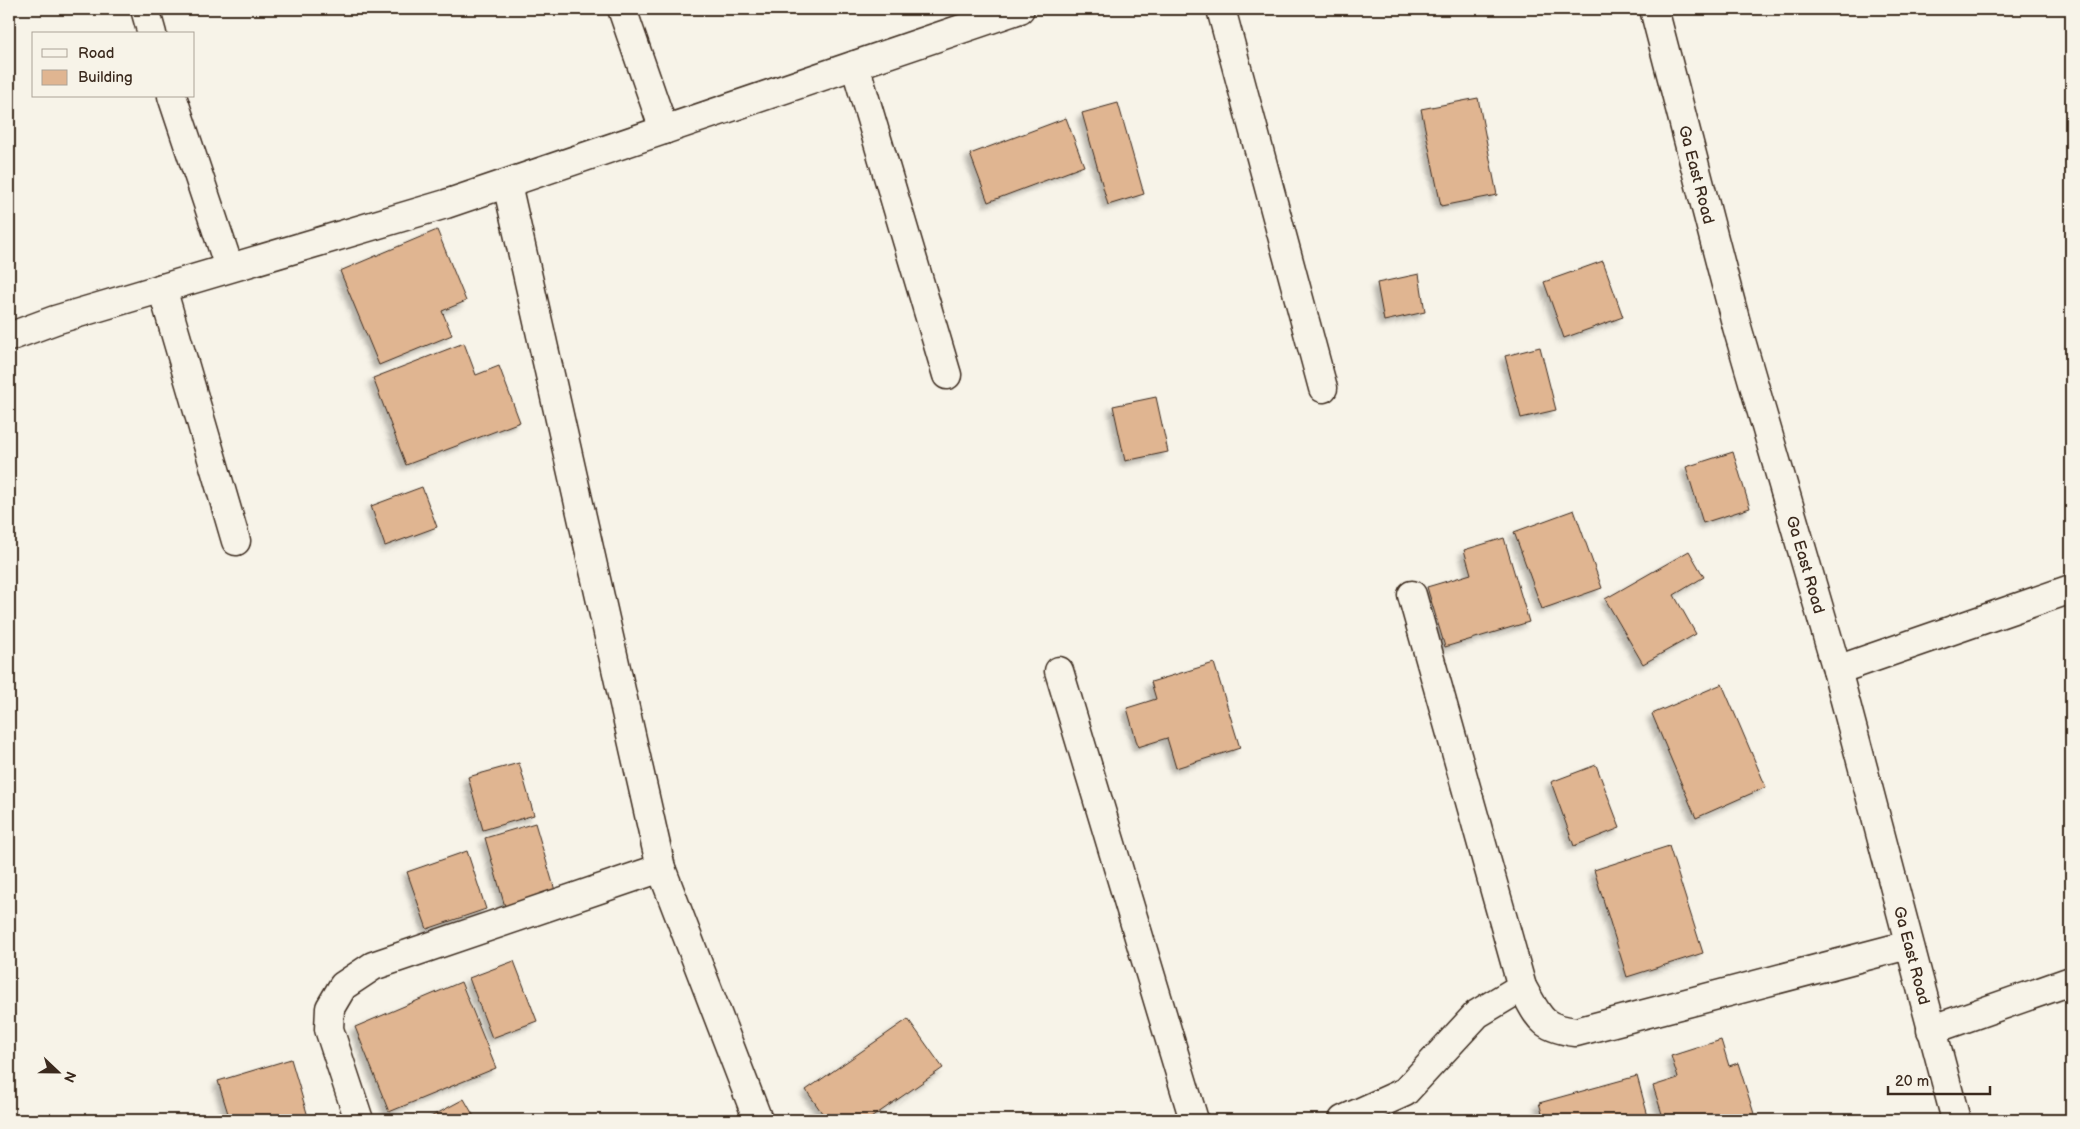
<svg xmlns="http://www.w3.org/2000/svg" width="2080" height="1129" viewBox="0 0 2080 1129" font-family="'Balsamiq Sans',sans-serif">
<style>
.building{fill:#e0b591;stroke:#3b2a1e;filter:url(#shadow)}
.lines{fill:none;stroke-linecap:round;stroke-linejoin:round}
.minor-casing{stroke:#3b2a1e;stroke-width:31}
.minor{stroke:#f7f3e8;stroke-width:28}
.labels{text-anchor:middle;stroke-width:4;stroke-linejoin:round;paint-order:stroke}
.street-label{font-size:16px;fill:#3b2a1e;stroke:#f7f3e8}
</style>
<defs>
<filter id="shadow"><feDropShadow dx="-4.5" dy="4.5" stdDeviation="2.5" flood-color="#0004"/></filter>
</defs>
<rect width="100%" height="100%" fill="#f7f3e8"/>
<filter id="ink" filterUnits="userSpaceOnUse"><feTurbulence type="fractalNoise" baseFrequency=".02" numOctaves="2"/><feDisplacementMap in="SourceGraphic" scale="10" xChannelSelector="R" yChannelSelector="G"/><feConvolveMatrix kernelMatrix="1 2 1 2 8 2 1 2 1" color-interpolation-filters="sRGB"/></filter>
<g filter="url(#ink)">
<path class="building" d="M1478,98L1497,195L1441,206L1421,109Z
M1118,103L1144,194L1108,205L1082,113Z
M1066,118L1084,166L988,202L970,154Z
M437,230L466,301L442,311L452,335L379,365L340,271Z
M1603,261L1623,317L1564,338L1544,282Z
M1419,274L1425,312L1384,321L1377,283Z
M464,343L476,375L499,366L520,422L406,465L373,378Z
M1540,347L1556,410L1521,418L1505,356Z
M1156,397L1168,452L1125,461L1113,406Z
M1733,452L1750,508L1703,523L1686,467Z
M422,487L437,527L385,546L371,506Z
M1574,510L1602,588L1542,609L1514,532Z
M1504,538L1529,622L1445,647L1427,587L1471,574L1464,550Z
M1689,551L1704,577L1674,595L1696,634L1643,664L1605,599Z
M1214,663L1240,748L1176,768L1167,738L1138,747L1127,708L1156,699L1151,682Z
M1722,684L1766,787L1696,818L1652,714Z
M519,763L534,815L483,830L468,777Z
M1596,765L1620,828L1574,846L1551,782Z
M535,823L556,894L506,910L485,838Z
M1669,846L1703,953L1627,977L1594,870Z
M467,851L486,909L427,929L407,872Z
M514,961L537,1021L492,1038L469,978Z
M461,982L496,1068L389,1112L355,1027Z
M908,1019L943,1068L868,1120H827L806,1090Z
M1721,1040L1729,1066L1738,1063L1756,1120H1664L1653,1086L1678,1078L1671,1056Z
M291,1059L309,1120H230L218,1081Z
M1637,1076L1649,1120H1544L1539,1103Z
M464,1099L476,1120H425Z"/>
<g class="lines">
<g class="minor-casing">
<g id="minor">
<path d="M145,9L152,34"/>
<path d="M622,9L664,130"/>
<path d="M1221,9L1323,388"/>
<path id="s1" d="M1654,9L1737,327L1837,670L1956,1120"/>
<path d="M855,65L947,375"/>
<path d="M172,96L229,267"/>
<path d="M507,184L661,868L758,1120"/>
<path d="M162,288L236,541"/>
<path d="M9,337L55,320L446,204L1020,9"/>
<path d="M1412,595L1522,987C1539,1016 1539,1028 1576,1032L1908,945"/>
<path d="M1837,670L2071,589"/>
<path d="M1059,671L1194,1120"/>
<path d="M1931,1030L2071,981"/>
<path d="M359,1120L329,1029L330,1008L343,986L373,966L661,868"/>
<path d="M1343,1120L1405,1092L1477,1014L1522,987"/>
</g>
</g>
<use href="#minor" class="minor"/>
</g>
</g>
<g class="labels">
<g class="street-label">
<text dy="6" stroke="none"><textPath href="#s1" startOffset="171">Ga East Road</textPath></text>
<text dy="6" stroke="none"><textPath href="#s1" startOffset="576">Ga East Road</textPath></text>
<text dy="6" stroke="none"><textPath href="#s1" startOffset="981">Ga East Road</textPath></text>
</g>
</g>
<rect width="2080" height="1129" fill="none" stroke="#f7f3e8" stroke-width="30"/>
<rect x="15" y="15" width="2050" height="1099" fill="none" stroke="#3b2a1e" stroke-width="2" filter="url(#ink)"/>
<rect x="32" y="32" width="162" height="65" fill="#f7f3e8" stroke="#aca397"/>
<rect x="42" y="49" width="25" height="8" fill="#f7f3e8" stroke="#aca397"/>
<text x="78" y="58" font-size="15" fill="#3b2a1e">Road</text>
<rect x="42" y="70" width="25" height="15" fill="#e0b591" stroke="#aca397"/>
<text x="78" y="82" font-size="15" fill="#3b2a1e">Building</text>
<g transform="translate(58 1072) rotate(112)" stroke="#f7f3e8" stroke-width="4" paint-order="stroke">
<path d="M0-4L9 19L0 12L-9 19Z" fill="#3b2a1e"/>
<text y="-8" font-size="14" font-weight="bold" text-anchor="middle" fill="#3b2a1e">N</text>
</g>
<path d="M1888 1086v8h102v-8" fill="none" stroke="#3b2a1e" stroke-width="2.5"/>
<text x="1895" y="1086" font-size="15" fill="#3b2a1e" stroke="#f7f3e8" stroke-width="4" paint-order="stroke">20 m</text>
</svg>
